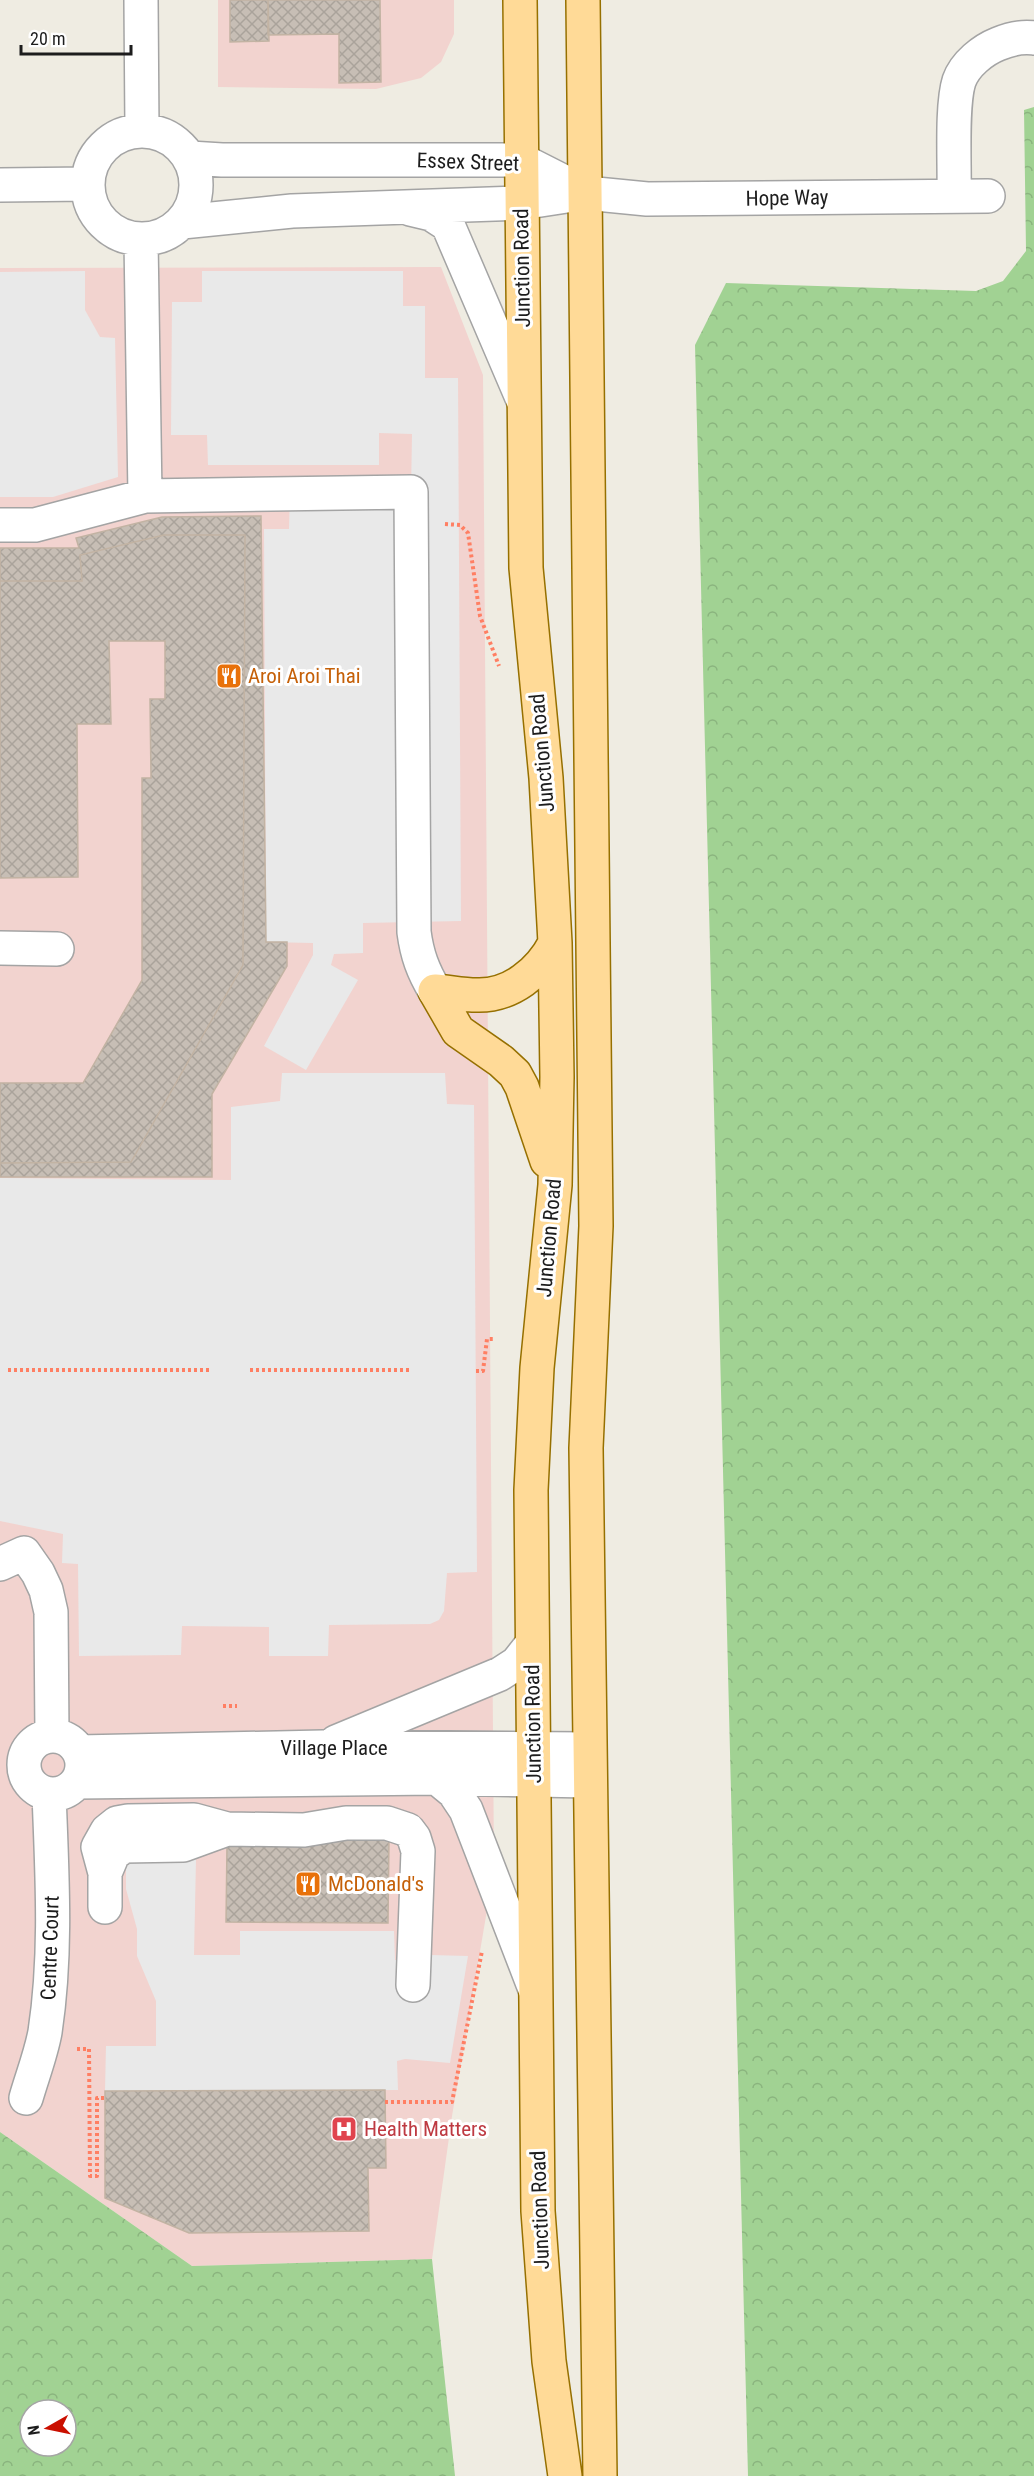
<svg xmlns="http://www.w3.org/2000/svg" width="1034" height="2476" viewBox="0 0 1034 2476" font-family="'Roboto Condensed',sans-serif">
<style>
.commercial{fill:#f2d3cf}
.forest{fill:url(#forest-crowns);fill-rule:evenodd}
.parking{fill:#e9e9e9}
.building{fill:url(#building-cross-hatch);stroke:#c2b3a3;stroke-width:1.5}
.lines{fill:none;stroke-linecap:round;stroke-linejoin:round}
.minor-casing{stroke:#a4a4a4;stroke-width:36}
.major-casing{stroke:#967000;stroke-width:36}
.path{stroke:#ff7f63;stroke-width:4;stroke-dasharray:3 3;stroke-linecap:butt}
.minor{stroke:#fff;stroke-width:33}
.major{stroke:#ffda97;stroke-width:33}
.labels{text-anchor:middle;stroke-width:6;stroke-linejoin:round;paint-order:stroke}
.street-label{font-size:21px;fill:#1d1d1d;stroke:#fff}
.food-label{font-size:21px;fill:#c56008;stroke:#fff;text-anchor:start}
.health-label{font-size:21px;fill:#be3a42;stroke:#fff;text-anchor:start}
</style>
<defs>
<pattern id="forest-crowns" width="20" height="18" patternUnits="userSpaceOnUse" patternTransform="scale(1.5)"><rect width="20" height="18" fill="#a1d293"/><path d="M2 6a3 3 0 1 1 6 0M12 15a3 3 0 1 1 6 0" fill="none" stroke="#8ab47e"/></pattern>
<pattern id="building-cross-hatch" width="8" height="8" patternUnits="userSpaceOnUse" patternTransform="scale(1.5)"><rect width="8" height="8" fill="#c7beb5"/><path d="M0 0l8 8M0 8l8-8" fill="none" stroke="#aaa39b"/></pattern>
</defs>
<rect width="100%" height="100%" fill="#efece2"/>
<path class="commercial" d="M218,0H454V34L441,62L421,78L376,89L218,87Z
M441,267L483,375L494,1869L452,2116L432,2259L192,2266L0,2132V268Z"/>
<path class="forest" d="M1034,107V2476H748L695,345L726,283L976,291L1003,281L1026,251L1024,110Z
M0,2132L192,2266L432,2259L455,2476H0ZM30,2410H66V2446H30Z"/>
<path class="parking" d="M85,271V310L100,337L115,338L118,477L53,497H0V272Z
M202,271H403V306H425V378H458L461,921L363,923V953L334,954L331,965L358,980L306,1070L264,1046L313,955V943L266,942L264,529H289L290,493L411,492L412,434L379,433V465H208L207,435H171L172,302H202Z
M282,1073H445L447,1104L474,1105L477,1572L447,1573L444,1611L439,1620L430,1624L329,1625L328,1656H269V1627L182,1626L181,1655L79,1656L78,1564L62,1563L63,1534L0,1521V1178L231,1180V1107L280,1101Z
M196,1859L194,1955H240V1931H394L395,1960L430,1955L468,1956L450,2063L405,2059L397,2061L398,2090L105,2091L106,2046H156V2001L137,1956V1929L126,1889V1861Z"/>
<path class="building" d="M230,0H268L269,41L230,42Z
M268,0H380L381,82L339,83V34L268,35Z
M261,516L266,942H287V966L212,1094V1177H0V1163L131,1162L243,965L245,535H164L80,555L82,581H0V548H79L76,538L162,517Z
M164,535H245L243,965L131,1162L0,1163V1083H83L142,980V778H151L150,699H165V641H109L111,724H77L78,877L0,878V581H82L80,555Z
M251,1838L389,1839L388,1923L226,1922L227,1845Z
M385,2090L386,2168H368L369,2231L189,2233L105,2198V2091Z"/>
<g class="lines">
<g class="minor-casing">
<path id="minor" d="M141,0L142,130
M88 185a54 54 0 1 1 108 0a54 54 0 1 1-108 0Z
M190,158L222,160H521L586,193
M0,185L88,184
M954,196C955,167 951,106 959,81C965,64 983,50 998,44C1010,39 1021,36 1034,38
M410,209L431,214L448,225L523,400
M182,222L292,211L521,203L586,193L647,199L988,196
M141,240L145,496
M0,525H35L145,496L411,492L414,932C417,955 423,971 435,991
M0,948L57,949
M0,1564L24,1553L38,1573L46,1590L51,1612L52,1736
M24 1765a29 29 0 1 1 58 0a29 29 0 1 1-58 0Z
M336,1742L500,1674L517,1663L532,1644
M79,1752L323,1747L589,1749
M437,1778L454,1792L466,1810L535,1989
M77,1782L437,1778L589,1781
M105,1873L113,1854L124,1846L183,1845L227,1829
M105,1907V1873L98,1847L107,1831L117,1823L128,1821L194,1820L227,1829L304,1830L346,1823H387L408,1830L414,1838L418,1851L413,1985
M26,2098C32,2077 41,2054 45,2032C57,1953 52,1874 49,1794"/>
</g>
<g class="major-casing">
<path id="major" d="M520,0L526,568L546,778L555,943L557,1077L555,1185L537,1368L531,1490L538,2211L549,2361L565,2476
M583,0L596,1226L586,1448L600,2476
M435,991L458,1031L501,1061L515,1074L522,1087L547,1161
M435,991C449,992 463,995 477,995C511,996 540,972 555,943"/>
</g>
<path class="path" d="M445,524L460,525L468,533L480,616L499,666
M8,1370H212
M250,1370H409
M476,1371H483L487,1339H495
M223,1706H237
M77,2049H89L90,2176H97V2098H105
M385,2102H452L482,1951"/>
<use href="#minor" class="minor"/>
<use href="#major" class="major"/>
</g>
<defs>
<g id="restaurant-square" transform="scale(1.35)"><rect x="-9" y="-9" width="18" height="18" rx="4" fill="#e8710a" stroke="#fff"/><path d="M-5-6h1v4h1v-4h1v4h1v-4h1v5L-1.5 .5V6h-2V.5L-5-1ZM5-6V6H3V1.5H1.5Q1.5-4 5-6Z" fill="#fff"/></g>
<g id="hospital-square" transform="scale(1.35)"><rect x="-9" y="-9" width="18" height="18" rx="4" fill="#e0444e" stroke="#fff"/><path d="M-5-5h3v3.5h4V-5h3V5h-3V1.5h-4V5h-3Z" fill="#fff"/></g>
</defs>
<g fill-rule="evenodd">
<use href="#restaurant-square" x="229" y="676"/>
<use href="#restaurant-square" x="308" y="1884"/>
<use href="#hospital-square" x="344" y="2129"/>
</g>
<g class="labels">
<g class="street-label">
<text transform="translate(468 162) rotate(2)" y="7">Essex Street</text>
<text transform="translate(787 198) rotate(-1)" y="7">Hope Way</text>
<text transform="translate(522 268) rotate(-91)" y="7">Junction Road</text>
<text transform="translate(542 753) rotate(-95)" y="7">Junction Road</text>
<text transform="translate(549 1238) rotate(-85)" y="7">Junction Road</text>
<text transform="translate(533 1724) rotate(-91)" y="7">Junction Road</text>
<text x="334" y="1755">Village Place</text>
<text transform="translate(50 1948) rotate(-88)" y="7">Centre Court</text>
<text transform="translate(540 2210) rotate(-92)" y="7">Junction Road</text>
</g>
<g class="food-label">
<text x="248" y="683">Aroi Aroi Thai</text>
<text x="328" y="1891">McDonald's</text>
</g>
<g class="health-label">
<text x="364" y="2136">Health Matters</text>
</g>
</g>
<g transform="translate(48 2428) rotate(261)"><circle r="28" fill="#ffffff" stroke="#a5a5a5" stroke-width="1.5"/>
<path d="M0-4.5L10 22L0 15L-10 22Z" fill="#ca0f00"/>
<text y="-9" font-size="16" font-weight="bold" text-anchor="middle" fill="#1d1d1d">N</text>
</g>
<path d="M21 45v9h110v-9" fill="none" stroke="#1d1d1d" stroke-width="3"/>
<text x="30" y="45" font-size="18" fill="#1d1d1d" stroke="#ffffff" stroke-width="4.5" paint-order="stroke">20 m</text>
</svg>
